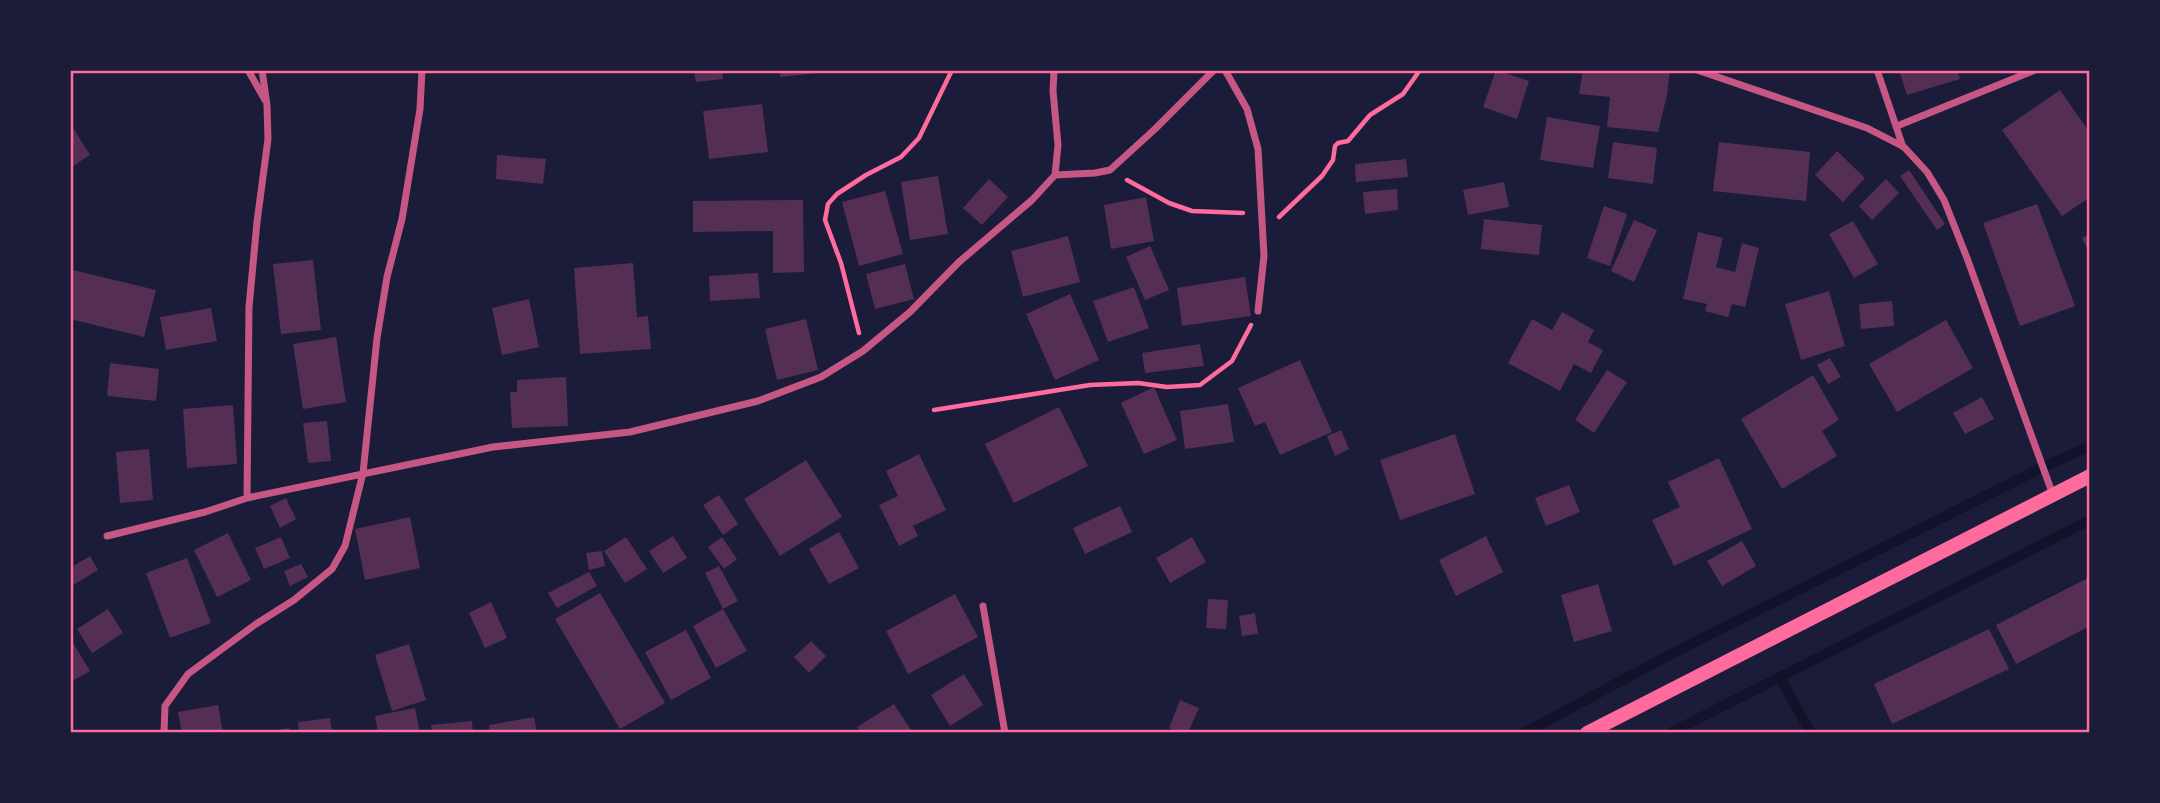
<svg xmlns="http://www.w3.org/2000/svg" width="2160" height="803" viewBox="0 0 2160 803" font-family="Montserrat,sans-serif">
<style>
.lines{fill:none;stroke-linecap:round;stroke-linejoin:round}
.stream{stroke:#12122b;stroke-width:10}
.building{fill:#542f53}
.path{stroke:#ff6b9d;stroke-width:4.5}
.minor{stroke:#c65784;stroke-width:7}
.secondary{stroke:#ff6b9d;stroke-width:14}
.neatline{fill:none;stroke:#ff6b9d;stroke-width:2.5}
</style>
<rect width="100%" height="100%" fill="#1b1b3a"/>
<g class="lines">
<path class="stream" d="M1780,678L1811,733
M1524,733L1673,653L2043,467L2090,446
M1670,733L2090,520"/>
</g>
<path class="building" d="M694,70H722L723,79L696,82Z
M780,70H827V72L780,77Z
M1496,70L1529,81L1517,119L1483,107Z
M1583,70H1670L1667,95L1658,132L1607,127L1610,97L1579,94Z
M1899,70H1957L1960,79L1907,95Z
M2060,90L2090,133V197L2062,216L2002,130Z
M762,104L768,152L709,159L703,111Z
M1547,117L1600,126L1593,168L1540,160Z
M70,123L90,155L70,168Z
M1613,142L1657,148L1653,184L1608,178Z
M1719,142L1810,152L1806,201L1713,191Z
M1837,151L1865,178L1843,202L1815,175Z
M497,155L546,159L543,184L496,179Z
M1406,159L1408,177L1356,182L1355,164Z
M1909,170L1945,224L1937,230L1900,176Z
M938,176L948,234L910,240L901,182Z
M989,179L1008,197L982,225L963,208Z
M1886,179L1899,193L1872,220L1859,206Z
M1504,182L1509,207L1468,215L1463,190Z
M1397,189L1398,210L1365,214L1363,192Z
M885,191L903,254L859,266L842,202Z
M1146,197L1154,241L1111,249L1104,205Z
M803,200L804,272L773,273V231L693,232V201Z
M2037,204L2075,306L2020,326L1983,223Z
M1604,206L1627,214L1610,266L1587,258Z
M1484,219L1542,225L1539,255L1481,249Z
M1634,220L1657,230L1634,282L1611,271Z
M1853,221L1878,264L1854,278L1829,234Z
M1698,232L1723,238L1716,267L1735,272L1742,243L1759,248L1745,307L1732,304L1728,317L1705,311L1707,304L1683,299Z
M2090,234V254L2082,238Z
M1068,236L1080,282L1023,297L1011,251Z
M1150,246L1169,290L1145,300L1126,257Z
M313,260L321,330L281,334L273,264Z
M633,263L637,317L648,316L651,349L580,354L574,268Z
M905,264L914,299L875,309L866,274Z
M73,270L156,290L144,337L70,319V284Z
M758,273L760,298L710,301L709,276Z
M1245,277L1251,316L1182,326L1177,288Z
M1134,287L1149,328L1108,342L1093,301Z
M1829,291L1845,346L1801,360L1785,304Z
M1070,294L1099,360L1055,380L1026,314Z
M529,299L539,347L502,355L492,308Z
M1892,301L1894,326L1861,329L1859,304Z
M211,308L217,341L166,350L160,317Z
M1562,312L1594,330L1588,342L1603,350L1591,373L1574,364L1560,391L1508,363L1532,319L1552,330Z
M806,319L818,370L777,380L765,329Z
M1946,320L1973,368L1897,412L1869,364Z
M336,337L346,402L303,409L293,344Z
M1200,344L1204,366L1145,373L1142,353Z
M1830,358L1841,377L1828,384L1817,365Z
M1300,360L1332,432L1280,455L1265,422L1255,426L1238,388Z
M110,363L159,369L156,401L107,396Z
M1607,370L1627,382L1594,433L1575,420Z
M1813,375L1839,420L1822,431L1837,456L1782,489L1741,419Z
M566,377L568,426L512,428L510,392H517V380Z
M1154,387L1177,440L1144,454L1121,403Z
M1982,397L1994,419L1965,434L1953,413Z
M1228,404L1234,442L1185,449L1180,411Z
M233,405L237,464L187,468L183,409Z
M1059,407L1088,466L1014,503L985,444Z
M327,421L331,461L308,463L303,423Z
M1341,430L1349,449L1335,456L1327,436Z
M1455,434L1475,494L1400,520L1380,460Z
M149,449L153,500L120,503L116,452Z
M919,454L946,510L913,526L918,536L899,546L879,505L898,496L886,471Z
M1719,458L1752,529L1674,566L1652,520L1680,507L1668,482Z
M806,460L842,517L780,556L744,499Z
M1569,485L1580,512L1546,526L1535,498Z
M719,495L738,524L723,535L703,505Z
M286,498L296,519L280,528L270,506Z
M1120,506L1132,532L1085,554L1073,528Z
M410,517L420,568L365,580L355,529Z
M839,532L859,568L829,584L809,549Z
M228,533L251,580L217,597L194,550Z
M673,536L687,558L663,573L649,551Z
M1486,536L1503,572L1456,596L1439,560Z
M281,537L290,558L264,569L255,548Z
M626,537L647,569L625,583L604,551Z
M722,537L737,559L724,569L708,547Z
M1192,537L1206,562L1170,583L1156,558Z
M1742,541L1756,566L1722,586L1707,561Z
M602,551L605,566L589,570L586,553Z
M90,556L98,570L70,587V568Z
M187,558L211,623L170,638L146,573Z
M301,564L308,577L290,586L284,571Z
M719,566L738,601L723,609L705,573Z
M589,572L597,586L557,608L548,593Z
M2090,577V626L2016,664L1996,625Z
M1598,584L1612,631L1574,642L1561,595Z
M600,593L665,703L620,729L555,619Z
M955,594L978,637L908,674L886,631Z
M1208,599L1228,600L1226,629L1206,628Z
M491,602L507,638L485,648L469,613Z
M108,609L123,633L92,653L77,629Z
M723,609L747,651L716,668L693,626Z
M1255,613L1258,634L1242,636L1239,616Z
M1989,629L2009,669L1892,724L1874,684Z
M686,630L711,678L671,700L645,652Z
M70,638L90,671L74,680L70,674Z
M811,641L826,656L809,673L794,657Z
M409,644L426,700L392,711L375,655Z
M964,674L983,705L950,726L931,695Z
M1180,700L1199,708L1188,733H1179L1169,728Z
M894,704L913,733H861L857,727Z
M218,705L223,733H182L178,712Z
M415,708L420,733H378L375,716Z
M534,717L537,733H490L489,725Z
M330,718L332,733H299L298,722Z
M472,721L473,733H432L431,725Z
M289,728L290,733H268V732Z"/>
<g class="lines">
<path class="path" d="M1127,180L1169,203L1192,211L1243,213
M1279,217L1322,176L1333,160L1335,146L1338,143L1348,141L1370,115L1403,94L1420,70
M859,333L841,263L825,220L828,204L837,194L866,175L901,157L919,138L952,70
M934,410L1090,385L1138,383L1167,387L1200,385L1232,361L1251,325"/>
<path class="minor" d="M248,70L265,100
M1225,70L1247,109L1258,149L1264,256L1258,311
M1697,70L1867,128L1904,147L1927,172L1944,200L1967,258L2053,495
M1877,70L1903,147
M1897,126L2035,70
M1055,175L1095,173L1110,170L1155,129L1214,70
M247,498L249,307L257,222L268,139L267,105L262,70
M107,536L205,512L247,498L493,447L630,432L758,401L821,377L863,351L910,312L959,262L1032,200L1055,175L1058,145L1053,91L1054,70
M983,606L1005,733
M164,733L165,706L188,674L256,624L294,600L332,569L345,546L363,473L377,338L387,277L402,219L420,109L422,70"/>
<path class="secondary" d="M1587,733L2090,476"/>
</g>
<rect width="2160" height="803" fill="none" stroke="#1b1b3a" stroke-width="144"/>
<rect x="72" y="72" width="2016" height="659" class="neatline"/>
</svg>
